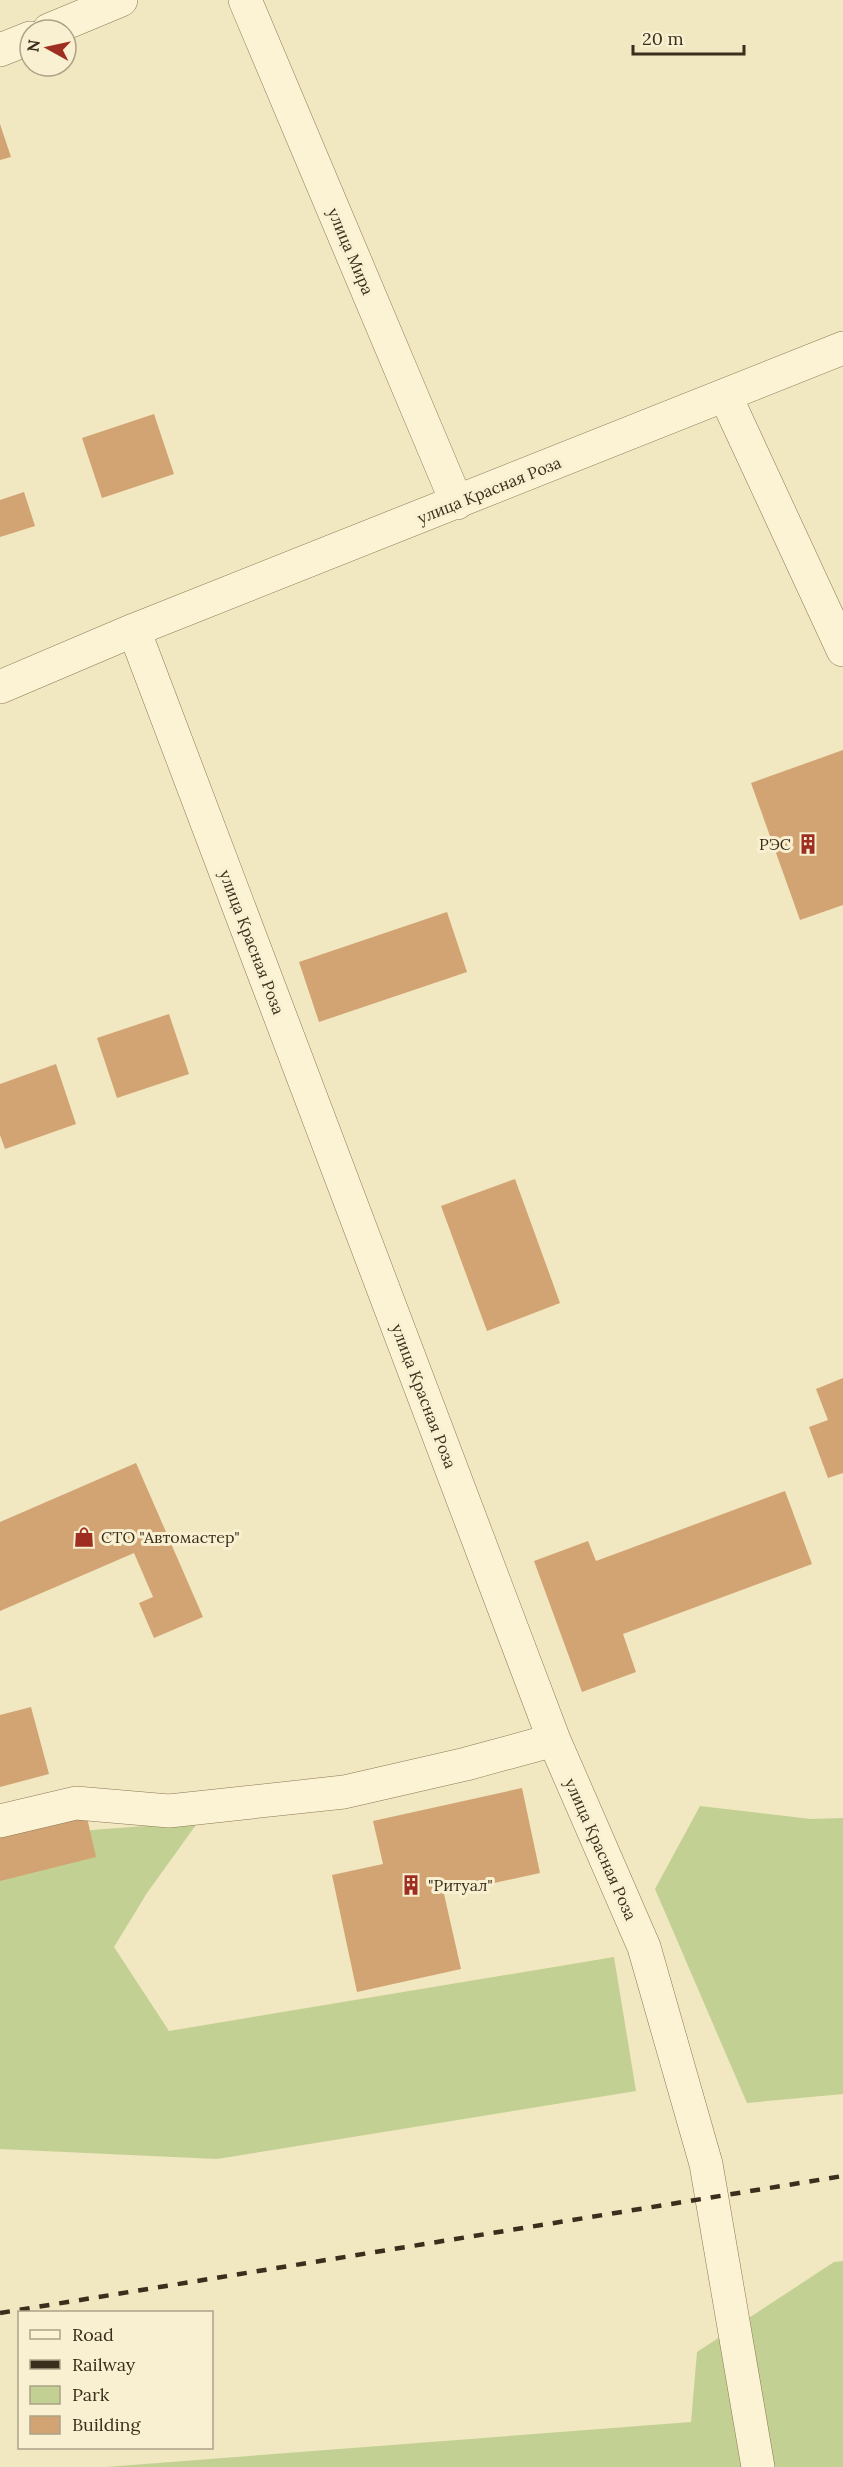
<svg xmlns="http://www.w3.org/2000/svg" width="843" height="2467" viewBox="0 0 843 2467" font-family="Lora,serif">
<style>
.green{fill:#c3d093}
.building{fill:#d2a473}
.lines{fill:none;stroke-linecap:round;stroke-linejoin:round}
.minor-casing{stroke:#8c7856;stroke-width:34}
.minor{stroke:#fbf3d4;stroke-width:33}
.rail{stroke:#3a2e1c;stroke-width:4.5;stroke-dasharray:10 10;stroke-linecap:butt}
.labels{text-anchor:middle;stroke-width:6;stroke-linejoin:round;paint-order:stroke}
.street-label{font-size:16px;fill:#3a2e1c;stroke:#f8f0d0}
.poi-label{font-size:16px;fill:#3a2e1c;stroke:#f8f0d0;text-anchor:start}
</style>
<rect width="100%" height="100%" fill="#f1e7c0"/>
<path class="green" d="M700,1806L811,1819L843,1818V2094L747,2103L655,1889Z
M198,1822L147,1893L114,1947L169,2031L614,1957L636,2091L217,2159L0,2149V1853L92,1830Z
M843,2261V2467H106L691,2422L697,2352L834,2262Z"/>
<path class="building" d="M0,124L11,157L0,160Z
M154,414L174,474L102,498L82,438Z
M24,492L35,526L0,537V500Z
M843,750V905L800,920L751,783Z
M447,912L467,972L319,1022L299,962Z
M169,1014L189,1074L117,1098L97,1038Z
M56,1064L76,1124L5,1149L0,1135V1084Z
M515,1179L560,1303L487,1331L441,1206Z
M843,1378V1473L828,1478L809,1427L828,1420L816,1389Z
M136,1463L203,1617L154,1638L139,1603L153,1597L134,1553L0,1611V1522Z
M785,1491L812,1564L623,1634L636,1672L582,1692L534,1561L588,1541L596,1561Z
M31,1707L49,1774L0,1787V1715Z
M522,1788L540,1873L444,1894L461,1969L357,1992L332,1875L383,1864L373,1821Z
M86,1813L96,1857L0,1881V1834Z"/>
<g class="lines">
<g class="minor-casing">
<path id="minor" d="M245,0L457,503
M49,30L121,0
M0,50L30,38
M725,395L843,650
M134,630L554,1740L644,1947L706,2164L758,2467
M0,687L134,630L843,348
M0,1821L76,1803L169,1811L344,1792L466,1764L554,1740"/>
</g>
<use href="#minor" class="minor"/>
<path class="rail" d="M0,2313L843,2176"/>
</g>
<defs>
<g id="building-bare" transform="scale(1.62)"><path d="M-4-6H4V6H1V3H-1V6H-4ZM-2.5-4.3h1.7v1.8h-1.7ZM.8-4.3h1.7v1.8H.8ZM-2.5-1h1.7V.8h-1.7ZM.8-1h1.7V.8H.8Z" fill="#9f2e22" stroke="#f8f0d0" stroke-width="2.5" paint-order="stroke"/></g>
<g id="shop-bare" transform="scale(1.62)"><path d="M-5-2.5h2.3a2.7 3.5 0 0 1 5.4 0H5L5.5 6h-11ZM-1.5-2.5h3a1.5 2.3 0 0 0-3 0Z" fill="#9f2e22" stroke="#f8f0d0" stroke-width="2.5" paint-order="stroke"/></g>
</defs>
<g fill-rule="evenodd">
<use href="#building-bare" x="808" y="844"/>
<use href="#shop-bare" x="84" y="1537"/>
<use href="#building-bare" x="411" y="1885"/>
</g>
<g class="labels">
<g class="street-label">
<text transform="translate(351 251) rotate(67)" y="6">улица Мира</text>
<text transform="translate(489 490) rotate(-22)" y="6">улица Красная Роза</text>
<text transform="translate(252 942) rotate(69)" y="6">улица Красная Роза</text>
<text transform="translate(424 1396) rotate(69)" y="6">улица Красная Роза</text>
<text transform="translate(601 1849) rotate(66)" y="6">улица Красная Роза</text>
</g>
<g class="poi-label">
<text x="791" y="850" text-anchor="end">РЭС</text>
<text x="101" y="1543">СТО "Автомастер"</text>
<text x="428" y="1891">"Ритуал"</text>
</g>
</g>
<rect x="18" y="2311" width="195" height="138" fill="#f8f0d0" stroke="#aca288" stroke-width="1.5"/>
<rect x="30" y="2330" width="30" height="9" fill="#fbf3d4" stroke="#aca288" stroke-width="1.5"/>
<text x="72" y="2341" font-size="18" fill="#3a2e1c">Road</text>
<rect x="30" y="2360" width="30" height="9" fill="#3a2e1c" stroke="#aca288" stroke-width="1.5"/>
<text x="72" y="2371" font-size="18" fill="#3a2e1c">Railway</text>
<rect x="30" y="2386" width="30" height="18" fill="#c3d093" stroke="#aca288" stroke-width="1.5"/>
<text x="72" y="2401" font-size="18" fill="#3a2e1c">Park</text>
<rect x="30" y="2416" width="30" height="18" fill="#d2a473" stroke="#aca288" stroke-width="1.5"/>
<text x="72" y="2431" font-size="18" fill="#3a2e1c">Building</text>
<g transform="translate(48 48) rotate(278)"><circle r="28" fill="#f8f0d0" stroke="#aca288" stroke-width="1.5"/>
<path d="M0-4.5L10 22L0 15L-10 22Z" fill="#9f2e22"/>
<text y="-9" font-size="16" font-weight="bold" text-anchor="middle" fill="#3a2e1c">N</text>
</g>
<path d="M633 45v9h111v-9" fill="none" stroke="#3a2e1c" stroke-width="3"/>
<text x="642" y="45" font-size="18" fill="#3a2e1c" stroke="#f8f0d0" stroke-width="4.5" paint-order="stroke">20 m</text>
</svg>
